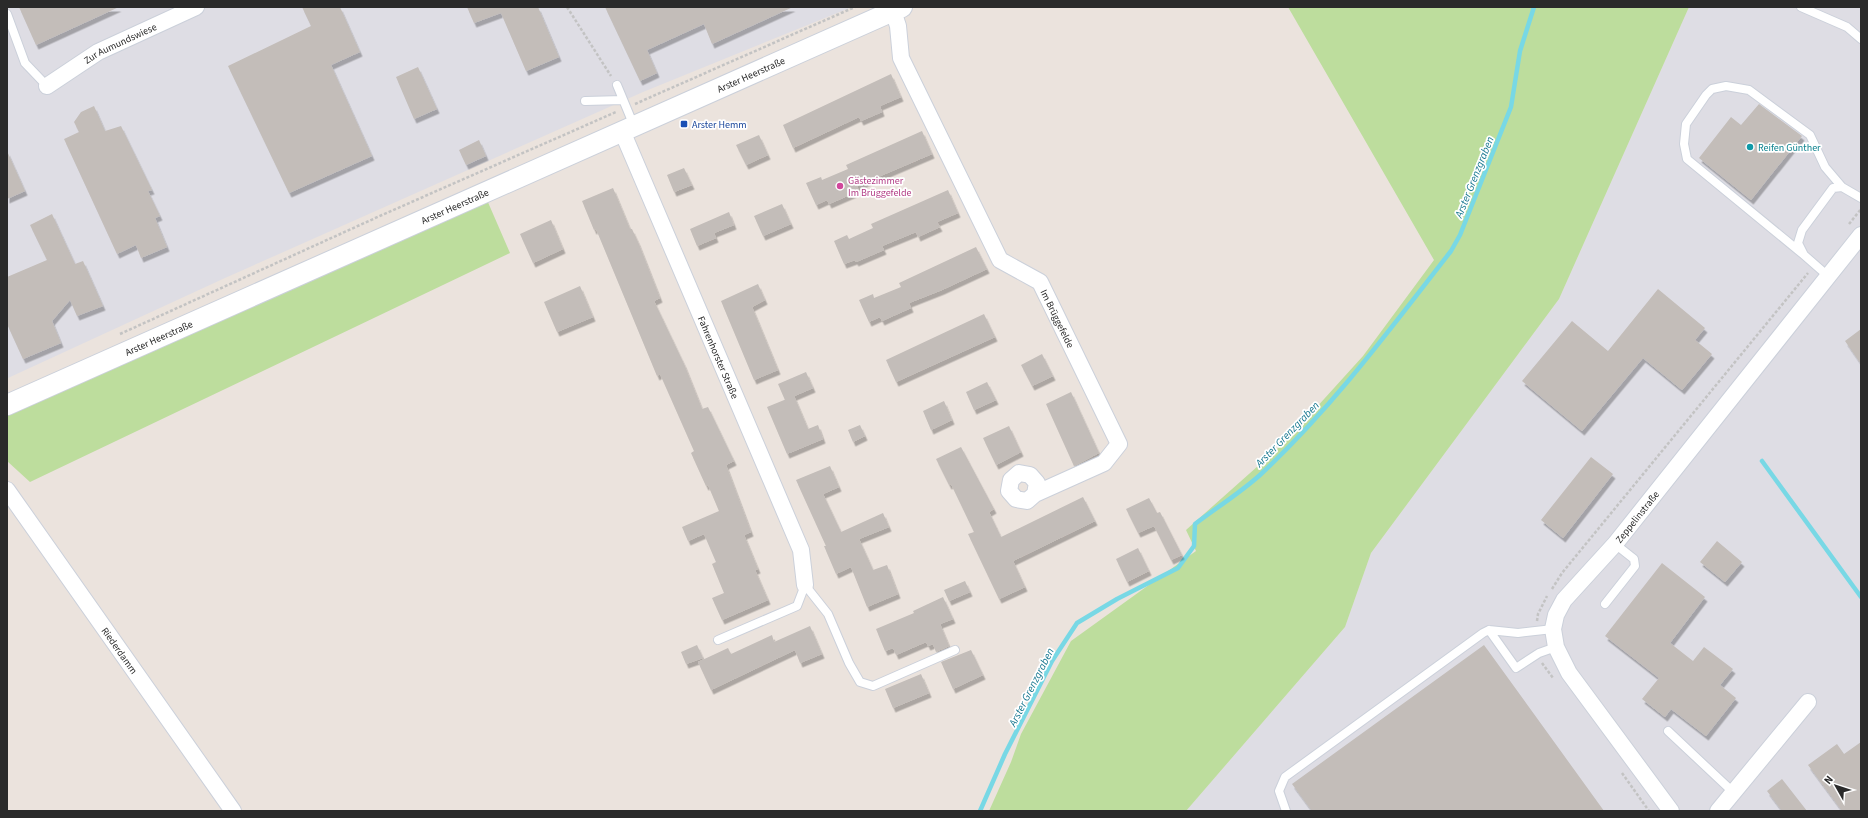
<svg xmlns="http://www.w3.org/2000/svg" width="1868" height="818" viewBox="0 0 1868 818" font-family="'Source Sans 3',sans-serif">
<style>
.industrial{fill:#dedde4}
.green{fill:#bddd9d}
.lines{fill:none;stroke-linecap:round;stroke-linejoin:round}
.stream{stroke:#78d8e5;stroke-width:4.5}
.building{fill:#c3bdb9;filter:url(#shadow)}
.service-casing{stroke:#cbd0da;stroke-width:10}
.minor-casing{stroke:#cbd0da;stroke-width:18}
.tertiary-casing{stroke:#cbd0da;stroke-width:22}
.path{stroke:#c3c3c3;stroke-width:2.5;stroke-dasharray:3 2;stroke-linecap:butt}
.service{stroke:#fff;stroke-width:8}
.minor{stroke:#fff;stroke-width:16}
.tertiary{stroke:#fff;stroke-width:20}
.transit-dot{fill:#1a4fb4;stroke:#fff;stroke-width:1.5}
.culture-dot{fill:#0f9aa8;stroke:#fff;stroke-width:1.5}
.hotel-dot{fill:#d1479c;stroke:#fff;stroke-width:1.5}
.labels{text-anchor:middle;stroke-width:3.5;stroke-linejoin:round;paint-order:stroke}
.street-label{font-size:10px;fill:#2a2a2a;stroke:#fff}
.transit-label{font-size:10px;fill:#164399;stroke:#fff;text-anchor:start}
.culture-label{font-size:10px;fill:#0d838f;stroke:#fff;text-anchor:start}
.hotel-label{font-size:10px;fill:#b23c85;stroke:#fff;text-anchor:start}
.water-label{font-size:11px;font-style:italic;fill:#187890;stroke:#fff}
</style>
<defs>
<filter id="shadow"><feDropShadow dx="2.5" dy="4.5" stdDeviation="0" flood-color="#0004"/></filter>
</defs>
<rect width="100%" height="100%" fill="#ebe3dd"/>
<path class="industrial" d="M7,7H852L643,92L225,278L8,378Z
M1689,7H1861V811H1186L1345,627L1371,553L1559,299Z"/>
<path class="green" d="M1288,7H1689L1559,299L1371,553L1345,627L1186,811H989L1011,762L1021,734L1071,641L1196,551L1186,530L1286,441L1363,356L1434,260Z
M487,200L510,253L30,482L7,461V411Z"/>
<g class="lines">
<path class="stream" d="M1762,461L1861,597
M980,811L1005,754L1052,661L1077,623L1117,599L1178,568L1194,546L1195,524C1216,508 1240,493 1260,475C1332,408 1391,328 1451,251L1460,235L1511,107L1520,51L1534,7"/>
</g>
<path class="building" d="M19,7H119L36,45Z
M302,7H340L360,52L331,65L372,156L289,193L228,66L311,26Z
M467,7H538L559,57L526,71L501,13L474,23Z
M605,7H793L712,44L704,24L647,50L657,73L640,81Z
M418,67L437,109L414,119L396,77Z
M891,74L901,97L880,106L882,112L861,121L859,117L793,148L783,125Z
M1759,104L1802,136L1751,200L1699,158L1731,117L1741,125Z
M94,106L105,131L121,126L152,190L148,191L160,216L155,218L167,247L141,258L136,245L117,254L64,139L79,132L74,122L81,112Z
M922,131L932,154L857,186L859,191L829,204L827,200L816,205L806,183L821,177L822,180L848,169L846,165Z
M759,135L768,155L746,165L736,145Z
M479,140L486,156L466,165L459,150Z
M7,151L25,191L7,199Z
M684,168L692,185L674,192L667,175Z
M613,188L630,229H632L638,242L660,298L654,301L684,364L702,409L708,407L734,461L726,465L751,532L744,535L758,569L755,570L768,600L722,620L712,598L724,593L712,564L716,562L704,534L688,541L682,527L719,511L708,485L706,486L691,453L694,451L660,374L657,376L596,229L594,230L582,201Z
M948,190L958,213L937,222L940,227L918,237L916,232L882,246L884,250L856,262L855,260L844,264L834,241L847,235L849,239L873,228L871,224Z
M782,204L791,224L763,236L754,216Z
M729,212L734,225L714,233L716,238L697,246L690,229Z
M52,214L75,264L83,261L103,306L77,316L70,300L52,321L61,343L23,359L7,324V277L47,260L30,225Z
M551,220L563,249L533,263L520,234Z
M976,247L987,269L942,290L909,303L911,308L882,321L880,317L869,322L859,300L873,294L874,298L901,287L899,283Z
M758,284L765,300L752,307L778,370L754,380L721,301Z
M580,286L593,317L557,332L544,302Z
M1658,289L1705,328L1695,340L1712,354L1682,390L1643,358L1582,431L1522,381L1572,321L1608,351Z
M984,314L995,337L896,382L886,360Z
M1861,329V364L1845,341Z
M1042,354L1053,376L1032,386L1021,365Z
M806,372L813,388L785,400L778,384Z
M987,382L996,400L974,410L966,392Z
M1071,392L1099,453L1074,466L1046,404Z
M794,396L808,429L818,425L823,439L787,454L767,407Z
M944,401L952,420L931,430L923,411Z
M860,425L865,436L853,442L848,430Z
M1009,426L1021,452L996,465L983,438Z
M961,447L994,509L989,512L1001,537L1083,497L1095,521L1013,561L1025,587L999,599L968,534L974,532L951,484L949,485L936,459Z
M1591,457L1613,474L1563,538L1541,520Z
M830,466L839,487L823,494L841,532L883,513L889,527L859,539L873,570L887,565L898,594L867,607L851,567L836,574L824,546H826L796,480Z
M1149,498L1157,513L1160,512L1182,555L1171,560L1154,526L1138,533L1126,509Z
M1717,541L1742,562L1725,582L1700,562Z
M1138,548L1149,571L1127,582L1116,559Z
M1662,563L1705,597L1670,643L1693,661L1704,647L1733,669L1720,685L1736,698L1706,736L1671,709L1665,717L1642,699L1659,678L1605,636Z
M965,581L970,592L949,601L944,590Z
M943,597L953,619L940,624L949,646L936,652L933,644L928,646L926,642L896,655L893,648L885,651L876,629L914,613L913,611Z
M810,626L822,654L800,663L795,650L711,690L698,662L728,648L731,654L772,635L774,642Z
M697,645L703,658L686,664L681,652Z
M1484,645L1604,811H1312L1292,784Z
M971,650L983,675L953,689L941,662Z
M921,674L929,693L893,708L885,689Z
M1861,742V811H1842L1808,765L1837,744L1844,754Z
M1782,779L1807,811H1782L1767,791Z"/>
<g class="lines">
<g class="service-casing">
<path id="service" d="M1801,7L1847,27L1861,39
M7,14L25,63L47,86
M617,85L634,126
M585,101L623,100
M1804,255L1687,159L1684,144L1686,124L1706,95L1712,89L1726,86L1749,90L1810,135L1825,167L1842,187
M1828,276L1804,255L1798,243L1802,230L1833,188L1842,187L1861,198
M805,585L828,614L849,663L860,682L873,686L955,650
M1605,604L1635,566L1634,559L1615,544
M1489,630L1516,668L1539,653L1556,647
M718,640L797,606L805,585
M1668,731L1733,792
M1286,811L1279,791L1285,777L1483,633L1489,630L1518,633L1553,629"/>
</g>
<g class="minor-casing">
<g id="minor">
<path id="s1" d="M893,11L898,26L901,58L1000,260L1040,282L1119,444L1104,463L1035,494L1037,483L1030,475L1019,473L1011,480L1009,491L1016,499L1027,501L1035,494"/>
<path id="s2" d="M47,86L98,52L196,7"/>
<path id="s3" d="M622,131L801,550L805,585"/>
<path id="s4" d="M7,490L233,811"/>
<path id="s5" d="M1671,811L1569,673L1556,647L1553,629L1556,615L1564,600L1615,544L1861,235"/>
<path d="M1718,811L1808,702"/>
</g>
</g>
<g class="tertiary-casing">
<g id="tertiary">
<path id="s6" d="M7,405L902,7"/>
</g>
</g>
<path class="path" d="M567,7L611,76
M635,104L855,7
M1849,224L1861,209
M120,334L382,215L616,112
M1552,589L1562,573L1808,273
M1537,621L1538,614L1547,596
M1542,663L1553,678
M1622,773L1649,811"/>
<use href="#service" class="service"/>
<use href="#minor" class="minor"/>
<use href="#tertiary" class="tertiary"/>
</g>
<rect class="transit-dot" x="680" y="120" width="8" height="8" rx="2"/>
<circle class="culture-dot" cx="1750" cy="147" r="4"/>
<circle class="hotel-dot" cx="840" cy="186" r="4"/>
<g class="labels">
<g class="street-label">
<text dy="4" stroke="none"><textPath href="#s2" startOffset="85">Zur Aumundswiese</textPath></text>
<text dy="4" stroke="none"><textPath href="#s6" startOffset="814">Arster Heerstraße</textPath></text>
<text dy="4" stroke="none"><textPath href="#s6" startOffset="490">Arster Heerstraße</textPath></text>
<text dy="4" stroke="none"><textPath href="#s1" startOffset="359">Im Brüggefelde</textPath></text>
<text dy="4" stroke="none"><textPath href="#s6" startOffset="166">Arster Heerstraße</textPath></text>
<text dy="4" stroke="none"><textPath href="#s3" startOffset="246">Fahrenhorster Straße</textPath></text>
<text dy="4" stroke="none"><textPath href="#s5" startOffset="361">Zeppelinstraße</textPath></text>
<text dy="4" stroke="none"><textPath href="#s4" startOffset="196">Riederdamm</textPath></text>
</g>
<g class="transit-label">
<text x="692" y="128">Arster Hemm</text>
</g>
<g class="culture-label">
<text x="1758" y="151">Reifen Günther</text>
</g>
<g class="hotel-label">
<text x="848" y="184">Gästezimmer<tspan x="848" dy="12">Im Brüggefelde</tspan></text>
</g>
<g class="water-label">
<text transform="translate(1474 177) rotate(-68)" y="4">Arster Grenzgraben</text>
<text transform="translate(1287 434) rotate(-46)" y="4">Arster Grenzgraben</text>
<text transform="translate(1031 687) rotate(-63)" y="4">Arster Grenzgraben</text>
</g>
</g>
<rect width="1868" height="818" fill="none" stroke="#2a2a2a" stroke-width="16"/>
<g transform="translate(1836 786) rotate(309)" stroke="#ffffff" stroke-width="3" paint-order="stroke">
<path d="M0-3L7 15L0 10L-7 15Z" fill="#2a2a2a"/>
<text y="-6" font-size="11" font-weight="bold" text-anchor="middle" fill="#2a2a2a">N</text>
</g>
</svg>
